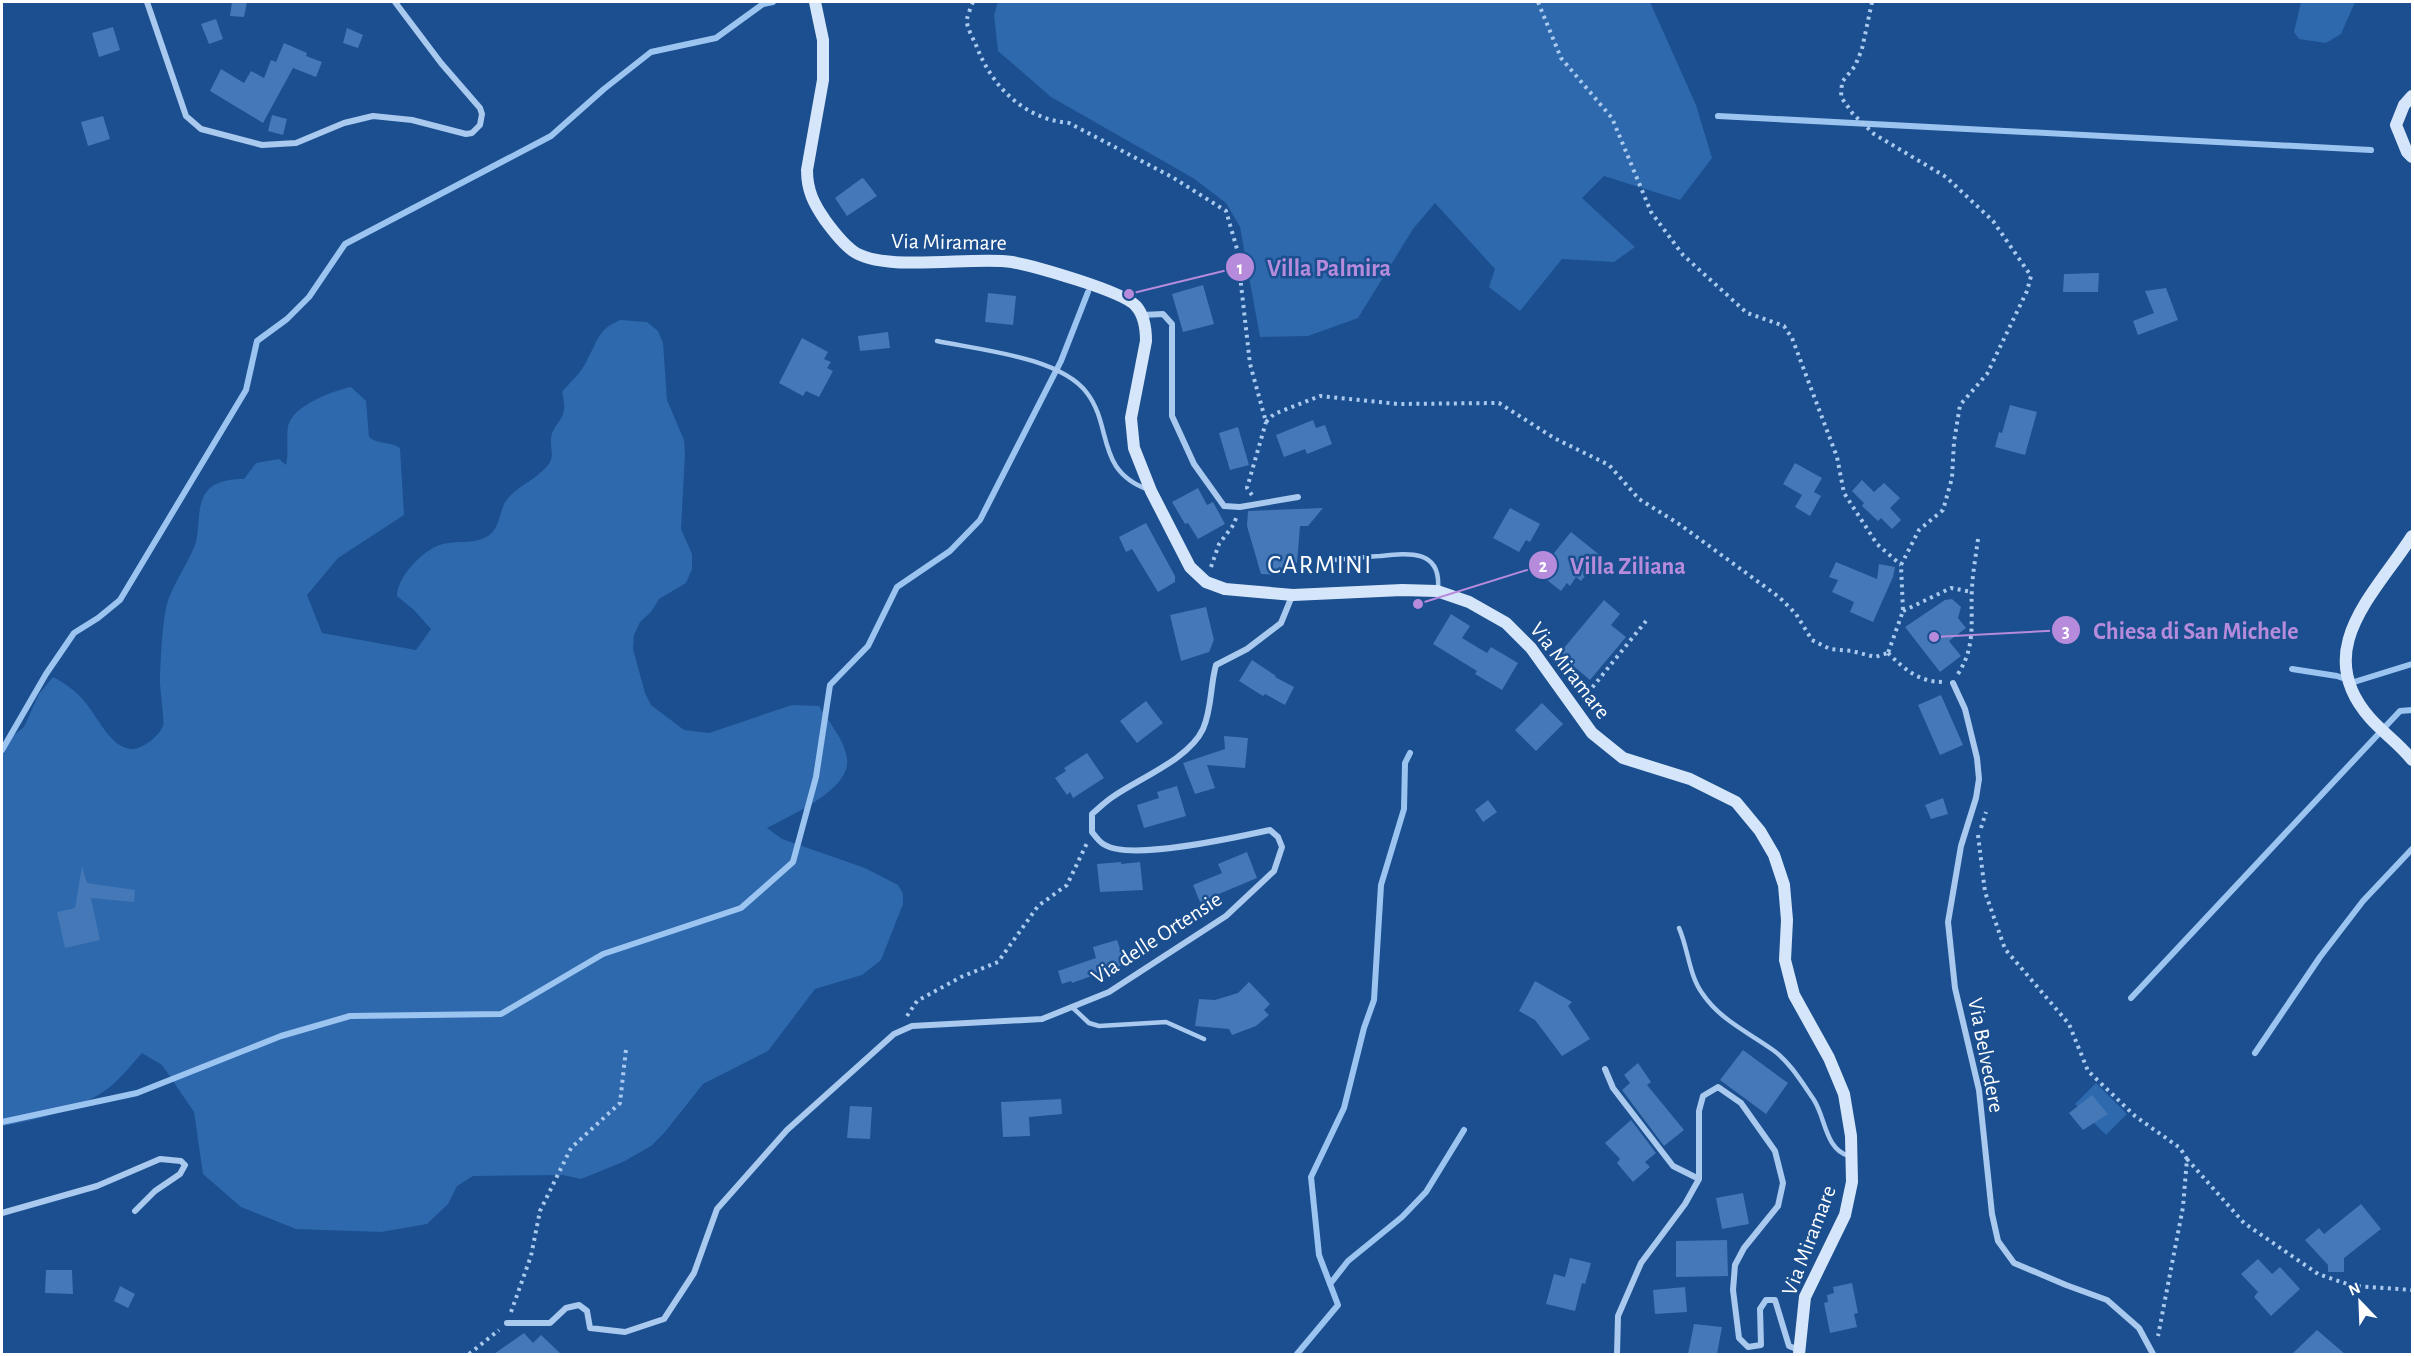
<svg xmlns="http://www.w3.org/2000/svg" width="2414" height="1356" viewBox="0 0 2414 1356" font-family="'Alegreya Sans',sans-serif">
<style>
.green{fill:#2e69ad}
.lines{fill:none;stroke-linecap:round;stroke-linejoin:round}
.stream{stroke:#9cc4f0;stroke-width:6}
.building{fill:#4478b7}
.path{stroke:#a9c9ee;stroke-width:4;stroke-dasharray:3 4.5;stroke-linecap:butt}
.lane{stroke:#a9c9ee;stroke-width:4.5}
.street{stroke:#a9c9ee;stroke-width:6}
.secondary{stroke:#d6e6fa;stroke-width:12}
.labels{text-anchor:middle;stroke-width:5;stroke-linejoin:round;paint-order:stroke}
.street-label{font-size:22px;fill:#fff;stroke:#1b4f8f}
.quarter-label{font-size:26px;letter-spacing:1.5px;fill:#fff;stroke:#1b4f8f}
.leader{fill:none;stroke:#b68bdc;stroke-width:2}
.callout-dot{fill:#b68bdc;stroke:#1b4f8f;stroke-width:2}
.mark-label{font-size:18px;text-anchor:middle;font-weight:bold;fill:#fff}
.callout-label{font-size:24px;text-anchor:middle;font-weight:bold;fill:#b68bdc;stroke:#1b4f8f;stroke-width:5;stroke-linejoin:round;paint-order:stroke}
</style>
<rect width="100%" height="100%" fill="#1b4f8f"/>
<path class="green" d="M998,2H1650L1696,105L1712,158L1680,200L1604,176L1582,198L1635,247L1614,262L1562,259L1520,311L1489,287L1495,269L1435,203L1413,229L1358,318L1308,336L1260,337L1240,227L1226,203L1193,178L1051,97L998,51L994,15Z
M2301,2H2355L2341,34L2326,43L2299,39L2294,32Z
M620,320L647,322L658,331L663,343L667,400L684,440L685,454L681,529L692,554V569L686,583L659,599L651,612L640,622L634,635L633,649L645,693L651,705L684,730L709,733L792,705L819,706C828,721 845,740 847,759C851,790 789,816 767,828L782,839L865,868L898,885L903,894V904L881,960L862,975L815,989L768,1051L703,1084L665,1132L651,1146L623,1162L581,1179L563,1175L473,1176L457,1186L448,1204L427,1224L381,1232L296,1229L241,1207L203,1174L194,1112L162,1065L142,1053C132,1064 122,1077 110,1087C83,1108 35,1121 2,1126V745L24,727L39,694L53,677C65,683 76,691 85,702C98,717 110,747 131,749C142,750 159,736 163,726C165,721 159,687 160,676C161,654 162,629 166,608C171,586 187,566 195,545C201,528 195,503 209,489C218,480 233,479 244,479L256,463L279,459L286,465C289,452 286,439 288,426C293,405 333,391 351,387L366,401L369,437C378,445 390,441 400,448L404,515L338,558L307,595L322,633L416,650L431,629L414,610L397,596C397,577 424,548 443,544C458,540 473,545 488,536C502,527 498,508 509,497C520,485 538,478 548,465C555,457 550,448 551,439C551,428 563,420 564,410C565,404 563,397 562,392C570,382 581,373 586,362C598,341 597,330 620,320Z
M2096,1083L2127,1114L2106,1135L2075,1104Z"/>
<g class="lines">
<path class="stream" d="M1718,116L2371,150
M2292,669L2337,676L2354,682L2412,664
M2,750L46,674L74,633L98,618L120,600L246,390L257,341L287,319L309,297L345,244L551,136L604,89L651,52L716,38L763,4L773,2
M2131,998L2400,711L2412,710
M2255,1053L2320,957L2363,901L2412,849
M2,1122L137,1093L281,1036L350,1016L501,1014L603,954L741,908L793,862L816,777L830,685L868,646L897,587L950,551L980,520L1061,361L1088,292
M1330,1284L1348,1261L1402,1217L1426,1192L1464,1130
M1297,1354L1338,1305L1319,1255L1311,1177L1344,1108L1364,1028L1374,1000L1381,885L1404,809L1405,763L1410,753"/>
</g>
<path class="building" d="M232,2H247L244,17L230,16Z
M216,19L223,39L209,44L201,24Z
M113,27L120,50L99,57L92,33Z
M347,28L363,35L358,48L343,43Z
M284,43L307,53L306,56L322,62L316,77L293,68L263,123L210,91L221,69L244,83L251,71L264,78L271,60L276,62Z
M272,115L287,119L283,135L268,131Z
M103,116L110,139L88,146L81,122Z
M862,178L864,179L877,196L847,216L835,198Z
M2099,273L2098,292H2063L2064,274Z
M1203,285L1214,324L1183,332L1172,294Z
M2166,288L2178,320L2138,335L2133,321L2154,313L2145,291Z
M988,293L1016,296L1013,325L985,322Z
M888,332L890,348L860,351L858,336Z
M802,338L828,352L824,359L831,362L827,368L833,371L819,397L806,391L803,396L779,383Z
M2010,405L2037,412L2025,455L1995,447L1999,432L2002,433Z
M1313,420L1316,428L1325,425L1332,444L1307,454L1305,449L1284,457L1276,435Z
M1238,427L1249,465L1230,470L1219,433Z
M1795,463L1822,478L1814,492L1821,496L1810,516L1795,507L1802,495L1783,484Z
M1862,480L1874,492L1884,483L1900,498L1890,508L1901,520L1892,529L1881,518L1878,521L1862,506L1864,503L1852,491Z
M1198,488L1207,505L1213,502L1225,524L1198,539L1188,523L1185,524L1172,502Z
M1323,508L1308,526H1300L1297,563L1286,561L1282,575L1261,574L1247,526L1248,511Z
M1510,508L1540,524L1530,542L1526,540L1519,552L1493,538Z
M1146,523L1175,576V582L1158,592L1132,549L1126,552L1119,537Z
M1571,532L1601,556L1581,581L1576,577L1570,586L1567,583L1561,591L1538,573Z
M1836,562L1877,579L1879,564L1895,567L1893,577L1873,622L1850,612L1854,602L1832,592L1838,580L1829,577Z
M1952,599L1961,607L1958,618L1966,628L1949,641L1961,656L1940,672L1905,627L1945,600Z
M1604,600L1620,614L1611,625L1626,637L1590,680L1559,654Z
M1206,607L1214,640L1209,652L1181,661L1170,615Z
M1451,614L1470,626L1462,638L1487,653L1491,647L1518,663L1502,690L1475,674L1477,671L1433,644Z
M1252,660L1276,676L1275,677L1294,687L1285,705L1265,694L1263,696L1239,681Z
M1941,695L1963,745L1940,755L1918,705Z
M1146,701L1163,723L1137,743L1120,721Z
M1542,703L1563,724L1536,751L1515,730Z
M1224,736L1248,738L1245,768L1207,765L1215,788L1195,794L1183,763L1225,749Z
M1087,753L1104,778L1073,798L1070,792L1067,795L1055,778L1066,771L1064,768Z
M1177,786L1186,816L1144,828L1137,805L1159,798L1157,792Z
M1943,798L1948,814L1931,819L1925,805Z
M1488,800L1497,812L1483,822L1475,810Z
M1247,852L1257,878L1200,902L1193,885L1222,873L1218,864Z
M1121,862V864L1140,862L1143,890L1100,892L1097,864Z
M82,866L87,883L135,890L134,902L91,898L100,940L65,948L57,912L75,908Z
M1117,940L1125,964L1072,983L1071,981L1062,984L1058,971L1096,958L1093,947Z
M1535,981L1572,1002L1568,1006L1590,1039L1562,1056L1535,1020L1519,1011Z
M1249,982L1270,1004L1264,1010L1269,1015L1256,1026L1232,1035L1229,1029L1195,1026L1199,999L1215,1000L1238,993Z
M1743,1050L1788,1083L1766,1114L1720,1080Z
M1638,1063L1651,1082L1647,1085L1684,1130L1664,1146L1622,1090L1630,1083L1624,1075Z
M2092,1095L2108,1114L2083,1130L2069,1113Z
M1061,1099L1062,1114L1029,1117L1030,1136L1003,1137L1001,1102Z
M850,1106L872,1107L870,1139L847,1138Z
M1631,1120L1656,1153L1645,1162L1650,1167L1633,1182L1617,1163L1620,1159L1605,1143Z
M1743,1193L1749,1224L1722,1229L1716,1198Z
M2361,1204L2381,1229L2344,1258V1272H2328V1265L2305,1240L2319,1228L2324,1234Z
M1727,1240L1728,1276L1676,1277V1241Z
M1570,1258L1591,1263L1585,1284L1582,1283L1575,1311L1546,1304L1554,1274L1565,1277Z
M2258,1259L2272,1274L2280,1267L2300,1289L2271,1316L2254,1297L2258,1292L2241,1274Z
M46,1270H72L73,1294L45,1293Z
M1852,1283L1858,1313L1854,1314L1857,1327L1830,1333L1824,1303L1828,1302L1827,1295L1834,1293L1833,1287Z
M120,1286L135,1294L128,1308L114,1301Z
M1685,1287L1687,1312L1655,1314L1653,1290Z
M1694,1324L1722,1327L1717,1354H1688Z
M2317,1330L2345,1354H2292Z
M524,1333L533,1343L541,1335L561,1354H494Z"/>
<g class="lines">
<path class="path" d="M973,2C971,7 968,14 967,19C966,27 973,38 976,45C992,87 1024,119 1069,123L1172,177L1226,211L1237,249L1250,364L1266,422
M1538,2L1561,58L1612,118L1651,212L1683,255L1747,313L1784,326L1792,338L1837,457L1844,493L1877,544L1901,565
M1872,2L1862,49L1855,66L1842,82L1841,97L1853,114L1874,134L1946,177L1993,221L2031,276L2027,291L1987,374L1960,405L1954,442L1952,478L1943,510L1919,530L1901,565L1903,611L1888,653
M1266,422L1274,414L1320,396L1398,404L1499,403L1554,438L1609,465L1639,499L1679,524L1779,597L1796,614L1812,640L1830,649L1852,651L1875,657L1888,653
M1252,495L1247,488L1266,422
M1211,567L1219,544L1234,524L1236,518
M1903,611L1951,588L1972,592
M1888,653C1904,669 1919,682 1943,682
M1958,674C1977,644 1970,620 1972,587C1973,571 1976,555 1978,539
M1583,699L1646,621
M1981,828L1986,812
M1978,835L1985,892L2005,949L2069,1024L2088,1071L2135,1116L2180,1148L2187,1159L2183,1207L2158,1336
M907,1016L917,1001L961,977L998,962L1038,906L1067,885L1087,843
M2187,1159L2244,1223L2318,1274L2353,1286L2412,1290
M511,1312L531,1256L540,1211L571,1148L620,1103L626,1049
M469,1354L499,1330"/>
<path class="lane" d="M937,341C980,350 1060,357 1087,393C1113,427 1095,471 1149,490
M1332,560C1348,559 1364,557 1380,556C1408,553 1441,549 1438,588
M1679,928C1688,948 1689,975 1702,993C1720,1020 1748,1032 1773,1050C1790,1062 1803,1084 1814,1100C1826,1119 1825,1149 1849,1156
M1072,1007L1089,1023L1099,1026L1166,1022L1204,1039"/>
<path class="street" d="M147,2L186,116L201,129L262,145L296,143L344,123L373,116L412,120L466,134L472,133L480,125L482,114L480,108L441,63L395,2
M1142,315L1163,314L1172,324V416L1194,464L1224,506L1240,507L1298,497
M1953,683L1965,709L1977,758L1979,779L1976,798L1961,846L1948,922L1955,988L1979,1090L1992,1214L1998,1241L2014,1263L2066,1285L2107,1300L2139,1328L2153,1354
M1605,1069L1613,1088L1673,1166L1699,1179
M2,1213L97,1186L160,1159L181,1161L185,1165L180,1174L155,1191L135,1211
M507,1323H550L566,1308L579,1305L587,1311L590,1328L625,1332L664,1319L694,1273L717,1209L787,1130L894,1034L912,1026L1042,1019L1109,992L1226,916L1274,871L1282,847L1278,837L1270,830C1238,837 1131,861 1105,845C1100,843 1095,836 1092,832V814C1099,808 1106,801 1114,796C1140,778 1189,759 1203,729C1212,709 1210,686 1216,665L1247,649L1281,623L1292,596
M1617,1354L1618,1316L1641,1263L1685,1204L1699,1179V1111L1703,1096L1718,1087L1741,1103L1775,1151L1783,1183L1778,1206L1744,1248L1735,1265L1733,1290L1739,1338L1748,1347L1761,1345L1760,1309L1766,1300H1775L1789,1346L1799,1350"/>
<path class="secondary" d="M815,2L823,40V80L807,170C807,191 814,204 825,220C833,231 842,243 853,251C883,273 973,256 1012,262C1034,266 1123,291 1136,306C1144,315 1146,329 1146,341L1131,418L1134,448L1151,491L1190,567L1206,582L1225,589L1293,595L1402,590L1437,591L1469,602L1506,623L1531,648L1592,733L1623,758L1690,779L1736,802L1760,831L1774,855L1784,885L1787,920L1785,960L1794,995L1829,1058L1844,1094L1851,1136L1852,1182L1845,1215L1805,1297L1799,1354
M2412,96L2404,105L2396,125L2407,152L2412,157
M2412,536C2375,594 2310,650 2370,718C2383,733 2400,744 2412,760"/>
</g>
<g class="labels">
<g class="street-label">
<text transform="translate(949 241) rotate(1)" y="8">Via Miramare</text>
<text transform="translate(1571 670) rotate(52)" y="8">Via Miramare</text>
<text transform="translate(1156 937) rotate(-33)" y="8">Via delle Ortensie</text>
<text transform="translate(1987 1055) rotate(79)" y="8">Via Belvedere</text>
<text transform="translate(1808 1240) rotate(-69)" y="8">Via Miramare</text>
</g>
<g class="quarter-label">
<text x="1320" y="573">CARMINI</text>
</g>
</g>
<path class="leader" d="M1129 294L1240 267M1418 604L1543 565M1934 637L2066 630"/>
<g class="callout-dot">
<circle cx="1129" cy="294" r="6"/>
<circle cx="1418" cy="604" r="6"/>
<circle cx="1934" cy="637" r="6"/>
<circle cx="1240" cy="267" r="15"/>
<circle cx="1543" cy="565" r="15"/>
<circle cx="2066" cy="630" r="15"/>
</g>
<g class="mark-label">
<text x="1240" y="274">1</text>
<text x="1543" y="572">2</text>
<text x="2066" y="637">3</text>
</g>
<g class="callout-label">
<text x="1329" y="276">Villa Palmira</text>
<text x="1628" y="574">Villa Ziliana</text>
<text x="2196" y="639">Chiesa di San Michele</text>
</g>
<rect width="2414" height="1356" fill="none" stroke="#ffffff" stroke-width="6"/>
<g transform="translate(2360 1302) rotate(337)" stroke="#1b4f8f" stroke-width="4.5" paint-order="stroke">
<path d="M0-4.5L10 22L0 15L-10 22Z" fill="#ffffff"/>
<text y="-9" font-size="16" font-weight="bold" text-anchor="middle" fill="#ffffff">N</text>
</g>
</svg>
